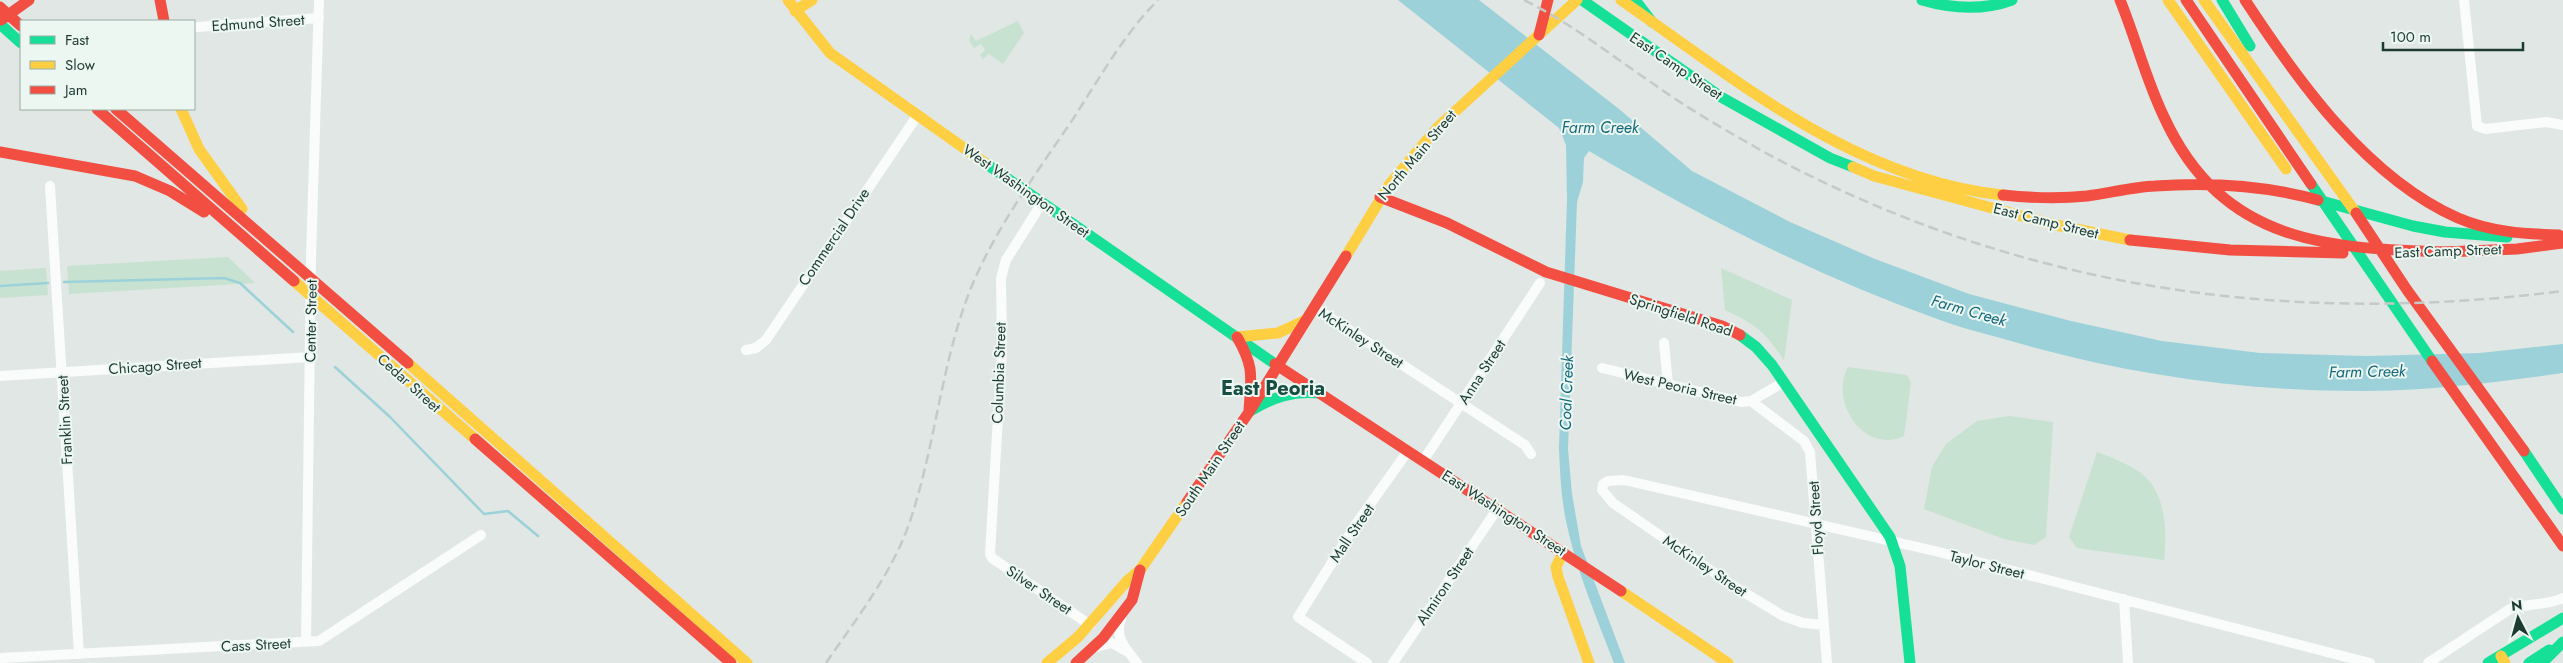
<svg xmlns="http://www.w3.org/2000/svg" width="2563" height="663" viewBox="0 0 2563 663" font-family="Jost,sans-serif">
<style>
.green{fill:#c7e2d0}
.water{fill:#9cd1da}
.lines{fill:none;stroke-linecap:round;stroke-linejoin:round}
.stream{stroke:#9cd1da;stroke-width:2.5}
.street{stroke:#fafbfb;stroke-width:10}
.fast{stroke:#16e098;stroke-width:11}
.slow{stroke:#ffcf43;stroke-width:11}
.jam{stroke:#f24e42;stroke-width:11}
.rail{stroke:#c5cac8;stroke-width:2.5;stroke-dasharray:10 5;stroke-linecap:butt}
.labels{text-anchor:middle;stroke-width:4;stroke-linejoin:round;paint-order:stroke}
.street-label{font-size:15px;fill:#1e3b33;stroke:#edf7f2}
.water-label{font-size:16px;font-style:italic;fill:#14697b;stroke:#edf7f2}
.district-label{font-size:20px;font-weight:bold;fill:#184e41;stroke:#edf7f2}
</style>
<rect width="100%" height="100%" fill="#e0e7e4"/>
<path class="green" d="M1018,21L1024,33L1003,64L989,54L983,59L980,55L985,50L981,44L974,48L969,41L971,34L976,41Z
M228,257L255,283L69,294L67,266Z
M46,268L48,295L0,298V271Z
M1721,268L1792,300L1784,360C1763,330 1758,326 1725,310Z
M1848,367L1907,375L1911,383L1904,436C1864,455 1829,402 1848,367Z
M2009,416L2053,422L2046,537L2034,545L2004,539L1924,509L1932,467L1946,444L1977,421Z
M2097,452C2113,458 2140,468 2150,482C2166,502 2167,536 2164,560L2077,548L2069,537Z"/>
<path class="water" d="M1398,0H1479L1619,109L1692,171L1790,222L1875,259L1969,294L2071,321L2162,341L2260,353L2367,356L2480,353L2563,344V373C2499,382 2434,390 2369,391C2245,392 2122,374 2004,339C1983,333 1961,328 1940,320C1817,276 1701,217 1589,151L1584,158L1583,182L1577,202L1568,449L1572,494L1581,546L1625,663H1614C1596,616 1576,570 1566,521C1561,497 1560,472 1559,448L1567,200L1566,145L1559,128Z"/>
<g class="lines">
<path class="stream" d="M64,282L224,278L240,283L293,332
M0,286L48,283
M335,367L390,417L484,514L508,511L538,536"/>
<path class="street" d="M2464,0L2477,126L2486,129L2546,122L2563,125
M198,27L319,18
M50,186L79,654
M1042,203L1006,260L1001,278L1002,348L990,554L992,558L1090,625
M1314,307L1525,445L1531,454
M1664,343L1668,384
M746,350L756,348L766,340L917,116
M1602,368L1741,402L1751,401L1784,382
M0,376L310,357
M1751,401L1804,441L1810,452L1827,663
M1423,461L1540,283
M2124,599L2128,663
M1121,619C1114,637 1126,649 1137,663
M1824,625L1803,623L1783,616L1732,585L1613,503L1602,490L1603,484L1608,481L1624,480L1939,552L2370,663
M306,642L311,257L319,0
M1096,647L1112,643L1126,651
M0,658L319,641L481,535
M1367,663L1298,617L1356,524L1408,451
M1393,663L1498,508
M2428,663L2510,609C2527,603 2546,606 2563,598"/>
<path class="fast" d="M1582,0L1721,97L1830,158L1853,167
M1635,0L1652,22
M1922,0C1953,9 1982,11 2012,0
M2222,0L2250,46
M0,24L21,43
M985,163L1275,364
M2311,184L2432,361
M2318,200L2413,226L2445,232L2507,237
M1740,335L1756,347L1772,365L1890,537L1900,566L1910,663
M1250,411C1272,398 1293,390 1319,393
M2524,451L2563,509
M2488,663L2563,618
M2529,663L2549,650
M2542,663L2563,642"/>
<path class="slow" d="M788,0L830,53L985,163
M1621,0C1738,81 1856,180 2003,195
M2168,0L2286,169
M2204,0L2356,213
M795,11L812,0
M181,109L199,149L242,209
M1853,167L1874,176L2051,224L2130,240
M1346,256L1389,185L1438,127L1577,0
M294,281L475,439
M1237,337L1278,333L1306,320
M408,363L747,663
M1563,552L1556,567L1558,577L1589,663
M1621,591L1728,663
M2501,656L2505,663
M1047,663L1078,637L1127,581L1140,570L1187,502"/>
<path class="jam" d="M160,0L164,21
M2120,0C2136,39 2146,80 2164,117C2223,245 2329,249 2453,252
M2186,0L2311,184
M2245,0C2298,81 2367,178 2458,218C2490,232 2525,234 2559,235
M0,7L21,26
M1,20L29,0
M1539,35L1548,0
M97,109L294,281
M116,109L408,363
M0,152L135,176L170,191L204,212
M2003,195C2031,198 2059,199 2087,196C2110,193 2133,187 2155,186C2211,182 2264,185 2318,200
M1380,197L1447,223L1546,272L1722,326L1740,335
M2356,213L2407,290L2524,451
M2130,240L2230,250L2343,253
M2444,252L2517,249L2563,243
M1237,337C1255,368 1251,377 1249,411
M2432,361L2563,546
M1275,364L1621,591
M475,439L731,663
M1187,502L1249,412L1346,256
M1076,663L1103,638L1132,600L1140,570"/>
<path class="rail" d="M1524,0C1571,23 1612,56 1655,85C1690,110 1727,131 1764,152C2016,288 2281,327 2563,291
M826,663C856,619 891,575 909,524C934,452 940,373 966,301C990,235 1034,177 1073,119C1099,79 1124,34 1158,0"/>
</g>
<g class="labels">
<g class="street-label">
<text transform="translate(258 23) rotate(-4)" y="5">Edmund Street</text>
<text transform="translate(1676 66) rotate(34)" y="5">East Camp Street</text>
<text transform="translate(1417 155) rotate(-50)" y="5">North Main Street</text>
<text transform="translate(1026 191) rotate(35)" y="5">West Washington Street</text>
<text transform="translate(2046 221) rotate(14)" y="5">East Camp Street</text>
<text transform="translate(834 237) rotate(-56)" y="5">Commercial Drive</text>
<text transform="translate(2448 251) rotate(-2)" y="5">East Camp Street</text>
<text transform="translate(1681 315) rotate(18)" y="5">Springfield Road</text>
<text transform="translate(311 321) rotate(-89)" y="5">Center Street</text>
<text transform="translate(1361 338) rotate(33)" y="5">McKinley Street</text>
<text transform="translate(155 366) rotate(-4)" y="5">Chicago Street</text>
<text transform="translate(1482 372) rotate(-57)" y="5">Anna Street</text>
<text transform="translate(999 373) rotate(-88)" y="5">Columbia Street</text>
<text transform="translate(409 383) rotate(42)" y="5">Cedar Street</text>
<text transform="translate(1680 387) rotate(13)" y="5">West Peoria Street</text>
<text transform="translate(65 420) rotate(-93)" y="5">Franklin Street</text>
<text transform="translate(1210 469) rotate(-56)" y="5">South Main Street</text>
<text transform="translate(1504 513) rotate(33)" y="5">East Washington Street</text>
<text transform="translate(1816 518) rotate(-94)" y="5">Floyd Street</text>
<text transform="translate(1352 533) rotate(-56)" y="5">Mall Street</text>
<text transform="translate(1987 565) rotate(14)" y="5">Taylor Street</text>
<text transform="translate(1705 566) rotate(34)" y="5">McKinley Street</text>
<text transform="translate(1445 586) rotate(-56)" y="5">Almiron Street</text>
<text transform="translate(1039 590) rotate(34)" y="5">Silver Street</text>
<text transform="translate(256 645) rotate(-3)" y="5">Cass Street</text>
</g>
<g class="water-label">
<text x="1600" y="133">Farm Creek</text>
<text transform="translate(1969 310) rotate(16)" y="6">Farm Creek</text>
<text transform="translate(2367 371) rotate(-1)" y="6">Farm Creek</text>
<text transform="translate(1566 393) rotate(-88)" y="6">Coal Creek</text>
</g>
<g class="district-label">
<text x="1273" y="395">East Peoria</text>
</g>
</g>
<rect x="20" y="20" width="175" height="90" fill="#edf7f2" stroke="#9aaca6"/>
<rect x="30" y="36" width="25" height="8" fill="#16e098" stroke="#9aaca6"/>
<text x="65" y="45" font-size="15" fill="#1e3b33">Fast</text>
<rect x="30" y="61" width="25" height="8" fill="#ffcf43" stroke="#9aaca6"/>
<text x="65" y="70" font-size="15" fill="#1e3b33">Slow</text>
<rect x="30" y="86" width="25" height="8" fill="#f24e42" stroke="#9aaca6"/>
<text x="65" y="95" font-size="15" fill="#1e3b33">Jam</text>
<g transform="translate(2518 618) rotate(354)" stroke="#edf7f2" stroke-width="4" paint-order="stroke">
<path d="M0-4L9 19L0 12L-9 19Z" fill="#1e3b33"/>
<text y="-8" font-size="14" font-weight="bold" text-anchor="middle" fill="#1e3b33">N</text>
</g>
<path d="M2383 42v8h140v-8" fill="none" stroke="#1e3b33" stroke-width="2.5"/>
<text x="2390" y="42" font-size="15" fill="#1e3b33" stroke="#edf7f2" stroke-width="4" paint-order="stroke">100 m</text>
</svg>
